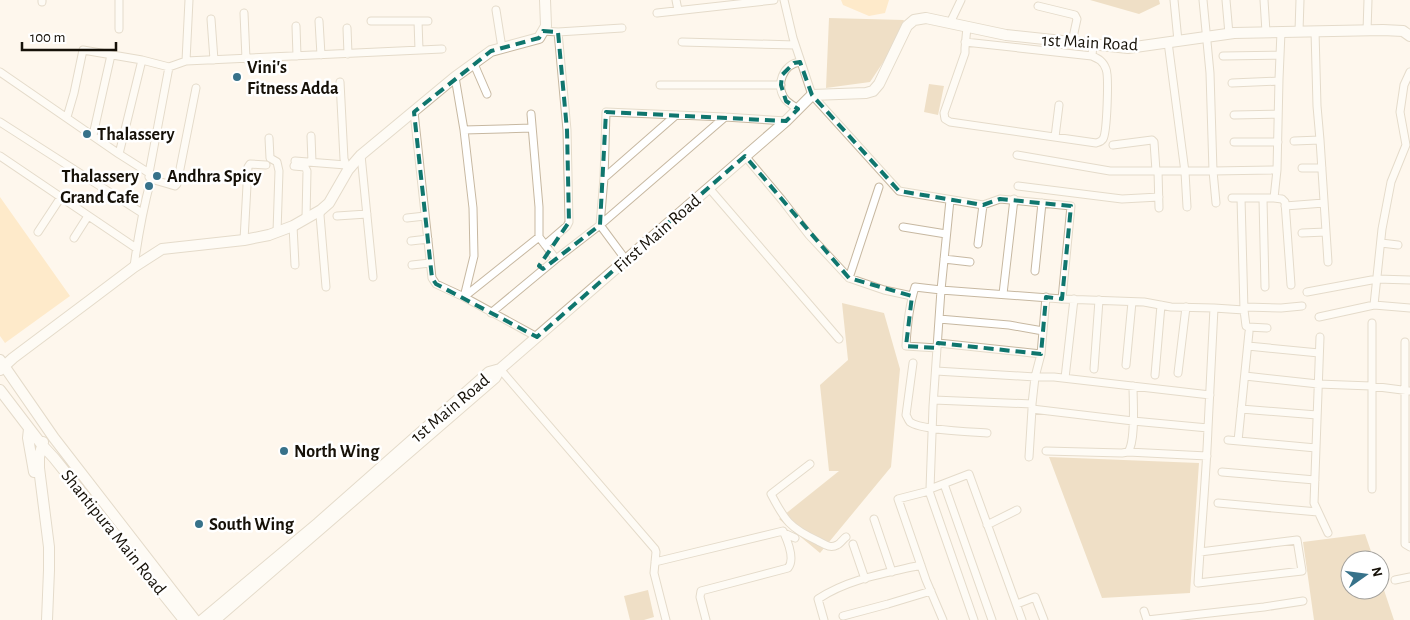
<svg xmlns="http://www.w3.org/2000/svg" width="1410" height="620" viewBox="0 0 1410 620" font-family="'Alegreya Sans',sans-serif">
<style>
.green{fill:#dec298}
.water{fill:#fed9a1}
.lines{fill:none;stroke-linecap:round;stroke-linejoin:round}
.street-casing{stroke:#c7b8a1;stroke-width:9}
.secondary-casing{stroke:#c7b8a1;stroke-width:12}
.street{stroke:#fff;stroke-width:7}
.secondary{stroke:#fff;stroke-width:10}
.marked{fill:none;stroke:#0f766e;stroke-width:4;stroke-dasharray:10 6;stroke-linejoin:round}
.poi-dot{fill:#37728a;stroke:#fff;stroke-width:2}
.labels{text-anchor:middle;stroke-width:5;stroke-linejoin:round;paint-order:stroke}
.street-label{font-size:18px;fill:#161108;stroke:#fff}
.poi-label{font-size:18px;font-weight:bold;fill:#161108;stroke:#fff;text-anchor:start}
</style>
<rect width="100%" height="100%" fill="#fef7ed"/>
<path class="green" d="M1090,0H1159L1160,4L1139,14Z
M829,18L904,20L886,58L870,82L826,88Z
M929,84L944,86L938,115L924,112Z
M842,303L884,313L900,369L891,467L820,553L779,519L839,471H829L820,385L848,360Z
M1049,457L1199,463L1190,593L1102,598Z
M1365,534L1374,560H1350V590H1380V578L1394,620H1314L1303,542Z
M648,590L654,617L644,620H630L624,596Z"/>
<path class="water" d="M841,0H889L885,13L869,16L843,5Z
M0,197L70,296L5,343L0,336Z"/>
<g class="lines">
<g class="street-casing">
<path id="street" d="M42,0V2
M676,0L678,10
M784,0L793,38L812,95L899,191L983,205L1000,199L1071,206L1062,299L1144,302L1171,307L1214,308L1208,428L1133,421L1032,409V404
M1174,0L1178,41
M1203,0L1210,73L1213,171L1277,170L1279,79L1281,32
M1226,0L1229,34
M1264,0L1266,32
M1038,6L1075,15L1077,19L1072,42
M496,10L502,48
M244,13L246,59
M657,13L774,0
M211,19L214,60
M319,21L321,55
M371,21H428
M418,21L419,50
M950,23L961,0
M296,26L297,56
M967,27L965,48V53L944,113L945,119L950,122L1096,143C1099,142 1101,142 1103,139C1107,133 1109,76 1106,69C1103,61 1099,59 1092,56
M347,28L348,54
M119,29V0
M543,31L558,32L622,28
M1299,31L1300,0
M1315,31L1317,106L1320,140L1328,262
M1367,31L1368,0
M682,42L795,45
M965,42L1092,56L1093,44
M1168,42L1185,172L1187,207
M1223,56L1280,55
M266,58V71
M186,61L189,0
M474,64L487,94
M0,72L119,154L149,173L169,67
M455,77L464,130L473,208L474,256L464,297
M340,82L344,159L348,170
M1232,83L1279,81
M660,85H781
M798,109C794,106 788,103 785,99C775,85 783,64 800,62
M414,112L432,278L436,284L464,297L537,337
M531,114L539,207V237L556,259
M1234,115L1278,114
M67,117L74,93L83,50L142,60L169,67L186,61L442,49
M0,122L142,213
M464,130L532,128
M93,135L111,55
M311,136L312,162
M1055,137L1059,105
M269,138L270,158L277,162L279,171L277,232
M1294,141L1320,140
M1234,142H1278
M1113,145L1152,140L1154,142L1156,171
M119,154L142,60
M361,155L373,277
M1017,155L1110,171H1158
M0,156L136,248
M745,156L782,200L809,235L849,278L879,187
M295,161L346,165
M294,166L305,167L307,171L306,218
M1302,168H1322
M604,178L676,115
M151,179L175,186L177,184L196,88
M1018,186L1122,199L1159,197
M709,188L839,339
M1232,198H1241
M1274,198L1282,199L1285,202L1291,285
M1263,199L1265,287
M950,200L941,290L1062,299
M1285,206L1324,203
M1159,208L1158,171H1213L1216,203
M321,210L320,215L326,287
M337,216L367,214
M407,218L425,216
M293,226L295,265
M903,227L946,234
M38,232L61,197
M1302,233L1326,232
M74,238L88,216
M244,240L248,167L250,164L266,165
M411,241L428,239
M1381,243L1398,245
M978,244L983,205
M545,245L567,226L569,222L567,130L558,32
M944,259L970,262
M626,260L600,225L604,178L606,112L725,117L786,121
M412,265L430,263
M134,267C138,236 143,209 151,179L149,177
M1035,271L1042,203
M849,278L884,290L912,296
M1307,292L1377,279L1410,280
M1003,294L1014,199
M464,297L539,237
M1374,305L1382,229L1391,182L1406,145L1400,112L1404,85L1410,72
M1245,307L1281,308L1302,306
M1214,308L1244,310L1246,326L1248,327L1267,328
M1244,310L1241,198H1274L1277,170
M491,313L556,259L600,225L725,117
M1319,317L1374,305L1410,308
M939,319L1009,325L1043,331
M1320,337L1314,503L1328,533
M1405,342V544L1410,547
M938,343L1041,354
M1248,346L1319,353
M913,363L906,415C908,418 908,420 910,422C920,430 972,432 987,433
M1126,365L1132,302
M500,369L655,549L656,552L654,573L666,620
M1094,369L1099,300
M936,371L1035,377H1054L1210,395
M1178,373L1186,307
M1155,375L1161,305
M1245,376L1318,384L1371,386L1410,391
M1065,378L1074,299
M934,400L1032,404L1035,377L1041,354L1046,297
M1241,409L1317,415
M1228,440L1316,448
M1238,441L1249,332
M1046,451L1122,453L1128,452C1136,441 1133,401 1133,386
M1128,452L1207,456
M1029,457L1032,409
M810,464L771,494C785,521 790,528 818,541C824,544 830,549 837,545C840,544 843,539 846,537
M1222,472L1315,480
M944,484L992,620
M930,489L933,406L941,290L915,287C909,306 907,326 906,346L937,348
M1372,489V323
M929,491L974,620
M1218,503L1318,512
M874,519L892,572
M987,525L1017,510
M853,544L865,579
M1200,552L1297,540L1302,571L1198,583C1201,532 1206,480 1208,428
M655,562L783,531L784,533L795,538
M1395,580L1410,577
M1017,604L1035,597L1044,620
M1144,611L1147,620L1264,607L1303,601
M843,616L888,604L931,591
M706,620L700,597L701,591L788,568C795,560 788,542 784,533
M824,620L818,599C848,579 886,573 921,565
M943,620L926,580L898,499L929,491L930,489L969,474L1022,620"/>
</g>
<g class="secondary-casing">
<path id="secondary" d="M0,360L54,438L195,620
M0,370L13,358L89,301L134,267L162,249L244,240L269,235L293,226L321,210L329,203L348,170L361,155L455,77L491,51L539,38L546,26L545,0
M0,390L42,445L54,458L184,620
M29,429L28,438L34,472
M43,442L39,457V468L49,547V570L47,620
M202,620L318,523L489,372L500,369
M215,620L495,378L500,369L786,121L812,95L866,93L873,91L879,84L907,26L914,20L926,18L1006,35L1128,48L1234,33L1383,30L1403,31L1410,36"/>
</g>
<use href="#street" class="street"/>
<use href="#secondary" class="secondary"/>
</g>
<path d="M0 0H1410V620H0ZM543,31L558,32L567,130L569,222L539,266L543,269L600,225L606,112L786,121L798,109L786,101L781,85L782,75L794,63L800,62L812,95L899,191L983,205L1000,199L1071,206L1062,299L1046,297L1041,354L938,343L937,348L906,346L912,296L849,278L745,156L537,337L436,284L432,278L414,112L491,51L539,38Z" fill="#fef7ed" fill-opacity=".55" fill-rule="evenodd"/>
<path class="marked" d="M543,31L558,32L567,130L569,222L539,266L543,269L600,225L606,112L786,121L798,109L786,101L781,85L782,75L794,63L800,62L812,95L899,191L983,205L1000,199L1071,206L1062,299L1046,297L1041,354L938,343L937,348L906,346L912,296L849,278L745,156L537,337L436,284L432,278L414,112L491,51L539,38Z"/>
<g class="poi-dot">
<circle cx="237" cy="77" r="5"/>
<circle cx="87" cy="134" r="5"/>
<circle cx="157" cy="176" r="5"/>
<circle cx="149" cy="186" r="5"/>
<circle cx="284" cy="451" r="5"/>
<circle cx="199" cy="524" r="5"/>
</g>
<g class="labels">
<g class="street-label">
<text transform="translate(1090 42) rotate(3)" y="6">1st Main Road</text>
<text transform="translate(657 233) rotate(-41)" y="6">First Main Road</text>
<text transform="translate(450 408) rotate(-40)" y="6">1st Main Road</text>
<text transform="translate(114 532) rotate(51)" y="6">Shantipura Main Road</text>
</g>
<g class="poi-label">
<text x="247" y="73">Vini's<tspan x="247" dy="21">Fitness Adda</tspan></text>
<text x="97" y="140">Thalassery</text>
<text x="139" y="182" text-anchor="end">Thalassery<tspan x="139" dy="21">Grand Cafe</tspan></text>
<text x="167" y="182">Andhra Spicy</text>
<text x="294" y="457">North Wing</text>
<text x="209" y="530">South Wing</text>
</g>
</g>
<g transform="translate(1365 575) rotate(76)"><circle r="24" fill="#ffffff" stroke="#a2a09c"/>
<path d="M0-4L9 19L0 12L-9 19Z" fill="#37728a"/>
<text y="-8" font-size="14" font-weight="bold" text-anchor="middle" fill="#161108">N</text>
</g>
<path d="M22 42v8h94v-8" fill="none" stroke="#161108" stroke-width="2.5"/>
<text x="30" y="42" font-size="15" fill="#161108" stroke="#ffffff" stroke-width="4" paint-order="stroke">100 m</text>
</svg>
